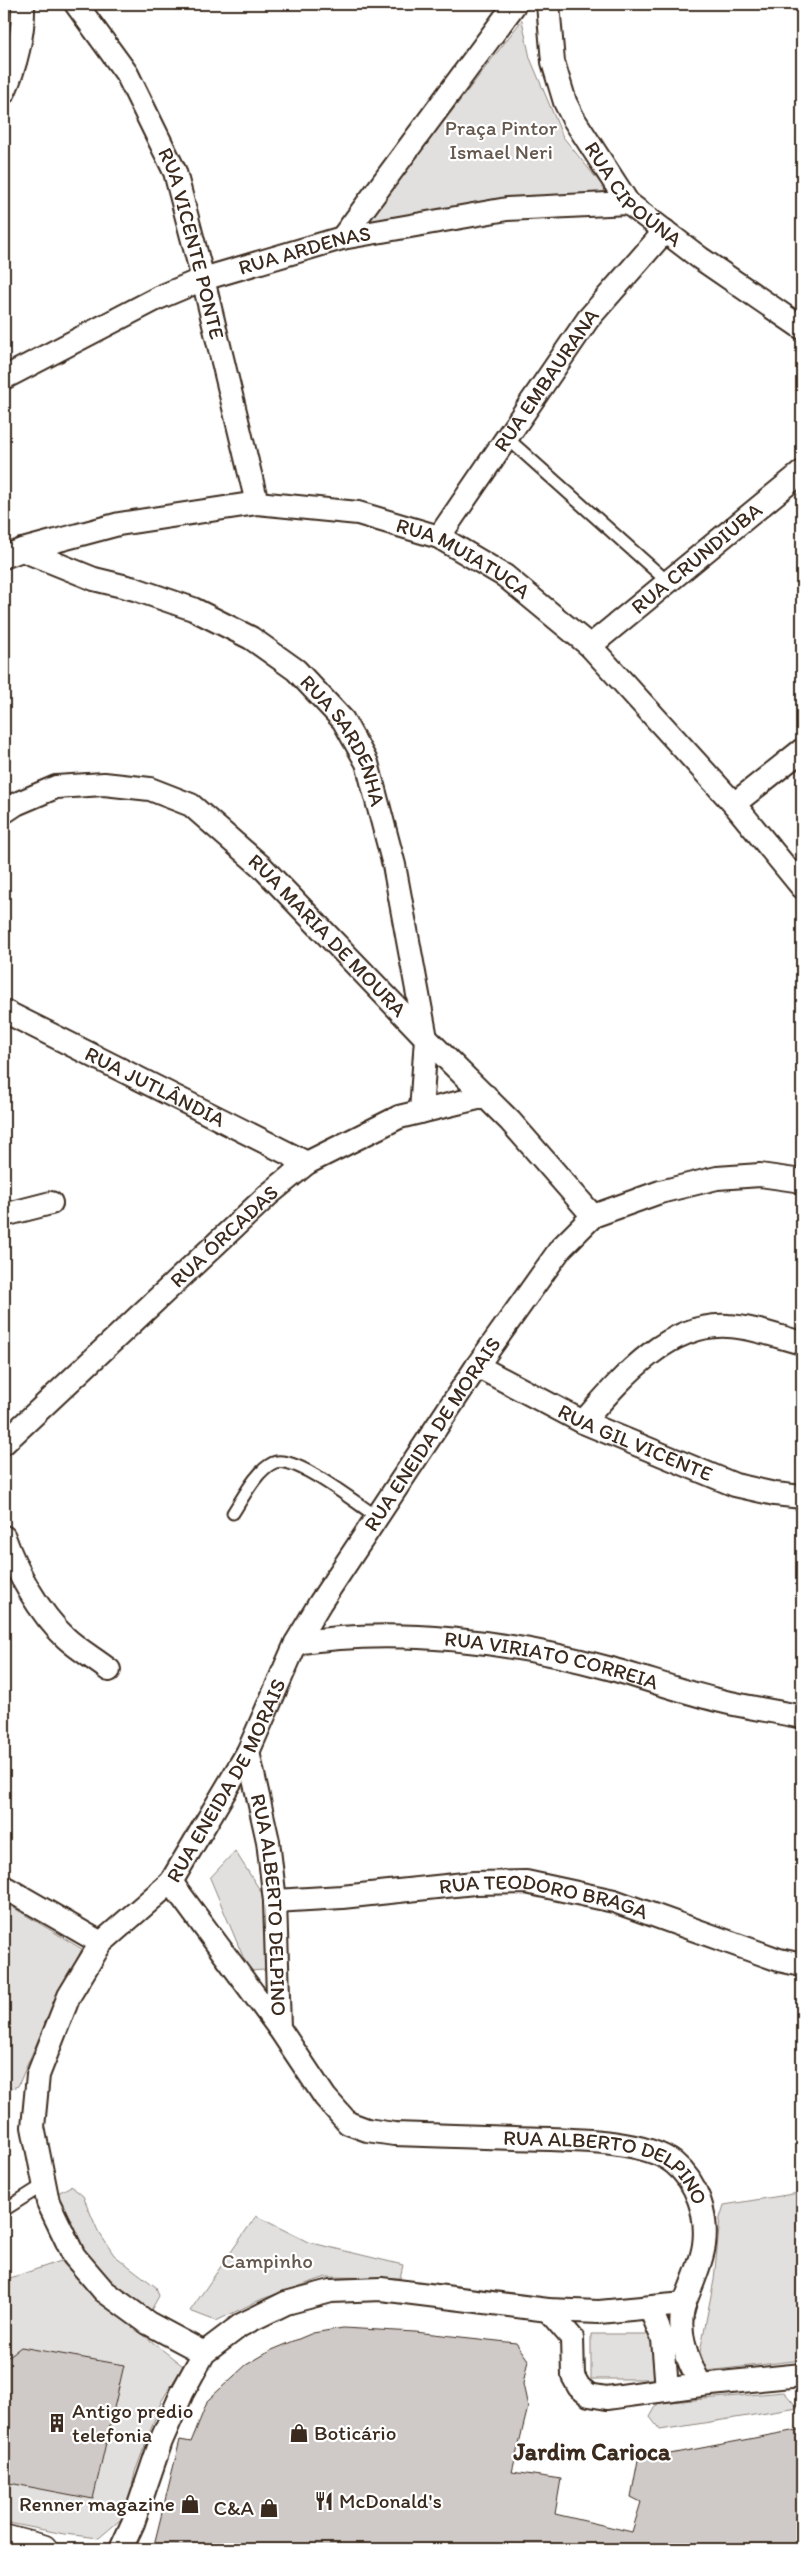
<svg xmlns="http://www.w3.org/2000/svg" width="806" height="2553" viewBox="0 0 806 2553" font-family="Itim,sans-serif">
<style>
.green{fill:#e2e0de;stroke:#8e857e}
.building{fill:#cfcac7;stroke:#3b2a1e}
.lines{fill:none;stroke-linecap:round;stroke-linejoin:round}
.service-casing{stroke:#3b2a1e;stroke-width:15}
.minor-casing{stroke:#3b2a1e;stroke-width:26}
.secondary-casing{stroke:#3b2a1e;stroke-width:31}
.service{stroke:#fff;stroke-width:11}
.minor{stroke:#fff;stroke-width:22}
.secondary{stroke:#fff;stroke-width:28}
.labels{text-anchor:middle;stroke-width:4.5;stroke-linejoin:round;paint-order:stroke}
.park-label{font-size:21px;fill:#65584e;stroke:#fff}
.street-label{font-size:21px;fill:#3b2a1e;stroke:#fff}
.poi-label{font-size:21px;fill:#3b2a1e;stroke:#fff;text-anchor:start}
.quarter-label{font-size:24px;font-weight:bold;fill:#3b2a1e;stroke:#fff}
</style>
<rect width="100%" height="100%" fill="#fff"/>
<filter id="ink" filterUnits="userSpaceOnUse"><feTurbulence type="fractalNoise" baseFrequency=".02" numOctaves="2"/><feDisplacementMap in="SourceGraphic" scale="10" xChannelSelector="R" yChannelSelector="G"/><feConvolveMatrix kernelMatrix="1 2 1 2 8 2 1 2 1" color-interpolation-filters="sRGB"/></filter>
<g filter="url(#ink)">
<path class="green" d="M522,20L530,58L563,137L610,195L365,224Z
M235,1851L272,1909L265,1970L249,1971L210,1878Z
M4,1902L82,1949L46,2022L18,2086L4,2091Z
M71,2186L83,2196L98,2231L114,2255L156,2287L159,2296L150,2312L106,2279L80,2248L56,2194Z
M802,2190V2360L707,2371L700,2352L714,2280L720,2218L724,2205L799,2193Z
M256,2216L308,2242L403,2265L400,2278L326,2277L262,2299L216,2321L190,2311Z
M61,2261L91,2294L183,2366L161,2402L135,2472L126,2515L99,2538L64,2534L4,2522V2280Z
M591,2334H656V2379H591Z
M784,2392L798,2408L660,2430L650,2417L658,2403Z"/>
<path class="building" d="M343,2328L415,2332L516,2343L528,2360L523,2384L528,2407L512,2472L561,2479L555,2514L632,2532L641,2502L631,2497L638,2460L802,2429V2549H153L180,2440L191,2442L208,2400L246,2365L272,2350L313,2333Z
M21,2347L124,2365L93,2499L4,2482V2360Z"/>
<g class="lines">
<g class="service-casing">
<path id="service" d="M507,438L668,582
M233,1513C243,1498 256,1471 273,1463C294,1453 357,1504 376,1516
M4,2210L45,2184"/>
</g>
<g class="minor-casing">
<g id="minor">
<path id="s1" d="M76,4L127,74L175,172L203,279L257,503"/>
<path id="s2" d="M548,4L553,62L565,102L573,118L628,203L700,258L802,328"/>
<path d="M4,92C16,66 24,32 23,4"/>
<path d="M342,238L515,4"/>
<path id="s3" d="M4,378L158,298L203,279L342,238L507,209L628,203"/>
<path id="s4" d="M439,537L588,319L665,231"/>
<path id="s5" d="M22,550L94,579L135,589L193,609L251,638L296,670L343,720L367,763L394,865L426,1038L421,1112"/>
<path id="s6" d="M4,557L22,550L119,524L257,503L358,513L439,537L505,576L590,646L734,804L802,887"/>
<path id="s7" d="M590,646L802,472"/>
<path d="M734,804L802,750"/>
<path id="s8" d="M4,812L16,804L56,787L104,784L150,789L191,805L262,867L426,1038L510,1121L593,1216"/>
<path id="s9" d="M4,1011L307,1163"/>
<path d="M4,1215L51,1203"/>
<path id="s10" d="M477,1366L583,1422L735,1485L775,1494L802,1497"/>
<path d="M583,1422C619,1381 667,1322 728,1326C753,1327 779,1337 802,1343"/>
<path id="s11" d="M4,1443L268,1195L307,1163L399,1117L486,1096"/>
<path d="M4,1537C16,1571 39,1613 66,1638C79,1650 95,1659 109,1670"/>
<path id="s12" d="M296,1643C396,1627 510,1641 608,1668C644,1678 680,1691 717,1700C745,1707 774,1711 802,1717"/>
<path id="s13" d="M248,1752L268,1841L275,1901L279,2028"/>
<path id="s14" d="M171,1882L279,2028L325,2097L348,2123L367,2130L394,2134C434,2135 474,2137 515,2138C556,2140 641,2137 674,2163C697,2182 708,2215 704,2245C701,2265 692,2283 685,2302C675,2329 687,2361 701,2385"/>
<path d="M4,1887L101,1943"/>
<path id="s15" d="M275,1901L342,1897L474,1883L526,1882L614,1901L779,1960L802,1965"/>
<path d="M650,2308L663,2339L667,2389"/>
<path d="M548,2310L572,2338L573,2376L579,2387L589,2395L607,2398L701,2385L802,2375"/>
<path id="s16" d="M204,2353L148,2323L104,2291L74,2256L48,2202L33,2127L38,2075L69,1996L101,1943L171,1882L248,1752L296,1643L320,1603L477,1366L561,1248L593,1216L660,1192L717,1178L760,1175L802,1181"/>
<path d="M121,2549L133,2523L161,2441L182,2393L204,2353L241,2325L286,2303L331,2291L381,2289L548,2310L599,2312L684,2304"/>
</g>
</g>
<g class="secondary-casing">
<path id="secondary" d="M4,2539L43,2549"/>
</g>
<use href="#service" class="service"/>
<use href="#minor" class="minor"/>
<use href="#secondary" class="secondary"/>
</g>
</g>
<defs>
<g id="building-bare" transform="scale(1.5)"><path d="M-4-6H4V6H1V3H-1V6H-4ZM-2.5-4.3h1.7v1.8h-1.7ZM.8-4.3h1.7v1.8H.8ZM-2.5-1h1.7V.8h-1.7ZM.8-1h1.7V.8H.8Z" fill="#3b2a1e" stroke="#fff" stroke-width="2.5" paint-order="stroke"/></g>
<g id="shop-bare" transform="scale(1.5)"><path d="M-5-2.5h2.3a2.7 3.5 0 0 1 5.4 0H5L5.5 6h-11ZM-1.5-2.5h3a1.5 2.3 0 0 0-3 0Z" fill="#3b2a1e" stroke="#fff" stroke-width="2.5" paint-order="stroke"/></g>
<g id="restaurant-bare" transform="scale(1.5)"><path d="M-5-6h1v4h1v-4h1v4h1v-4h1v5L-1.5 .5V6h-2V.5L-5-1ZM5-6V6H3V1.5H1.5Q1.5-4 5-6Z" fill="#3b2a1e" stroke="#fff" stroke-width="2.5" paint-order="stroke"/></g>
</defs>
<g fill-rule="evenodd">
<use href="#building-bare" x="57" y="2423"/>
<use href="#shop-bare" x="299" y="2433"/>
<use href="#restaurant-bare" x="324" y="2501"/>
<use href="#shop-bare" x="190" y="2504"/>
<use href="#shop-bare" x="269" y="2508"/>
</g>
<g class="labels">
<g class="park-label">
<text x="501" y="135">Praça Pintor<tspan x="501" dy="24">Ismael Neri</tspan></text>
<text x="267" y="2268">Campinho</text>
</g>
<g class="street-label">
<text dy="7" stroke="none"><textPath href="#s2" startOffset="216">RUA CIPOÚNA</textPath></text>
<text dy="7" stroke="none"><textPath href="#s1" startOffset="269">RUA VICENTE PONTE</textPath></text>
<text dy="7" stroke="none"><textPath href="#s3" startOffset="328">RUA ARDENAS</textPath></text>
<text dy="7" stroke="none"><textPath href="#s4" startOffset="190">RUA EMBAURANA</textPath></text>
<text dy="7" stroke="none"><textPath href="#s7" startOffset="138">RUA CRUNDIÚBA</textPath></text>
<text dy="7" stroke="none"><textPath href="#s6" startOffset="476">RUA MUIATUCA</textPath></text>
<text dy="7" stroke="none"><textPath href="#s5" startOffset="388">RUA SARDENHA</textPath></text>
<text dy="7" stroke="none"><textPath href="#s8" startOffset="385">RUA MARIA DE MOURA</textPath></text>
<text dy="7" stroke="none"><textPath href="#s9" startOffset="169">RUA JUTLÂNDIA</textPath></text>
<text dy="7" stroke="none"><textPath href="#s11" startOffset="302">RUA ÓRCADAS</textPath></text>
<text dy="7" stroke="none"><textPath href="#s16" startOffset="1112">RUA ENEIDA DE MORAIS</textPath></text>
<text dy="7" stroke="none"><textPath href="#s10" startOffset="176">RUA GIL VICENTE</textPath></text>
<text dy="7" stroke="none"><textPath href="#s12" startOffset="258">RUA VIRIATO CORREIA</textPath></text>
<text dy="7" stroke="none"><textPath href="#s16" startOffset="708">RUA ENEIDA DE MORAIS</textPath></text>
<text dy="7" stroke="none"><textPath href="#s15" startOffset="271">RUA TEODORO BRAGA</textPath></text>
<text dy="7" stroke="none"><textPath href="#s13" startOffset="155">RUA ALBERTO DELPINO</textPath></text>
<text dy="7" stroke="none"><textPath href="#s14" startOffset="568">RUA ALBERTO DELPINO</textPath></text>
</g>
<g class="poi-label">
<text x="72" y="2418">Antigo predio<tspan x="72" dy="24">telefonia</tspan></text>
<text x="314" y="2440">Boticário</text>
<text x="339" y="2508">McDonald's</text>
<text x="175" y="2511" text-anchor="end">Renner magazine</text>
<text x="254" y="2515" text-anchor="end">C&amp;A</text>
</g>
<g class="quarter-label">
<text x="592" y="2460">Jardim Carioca</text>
</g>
</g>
<rect width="806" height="2553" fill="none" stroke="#fff" stroke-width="20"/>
<rect x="10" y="10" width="786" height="2533" fill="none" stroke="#3b2a1e" stroke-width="2" filter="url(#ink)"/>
</svg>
